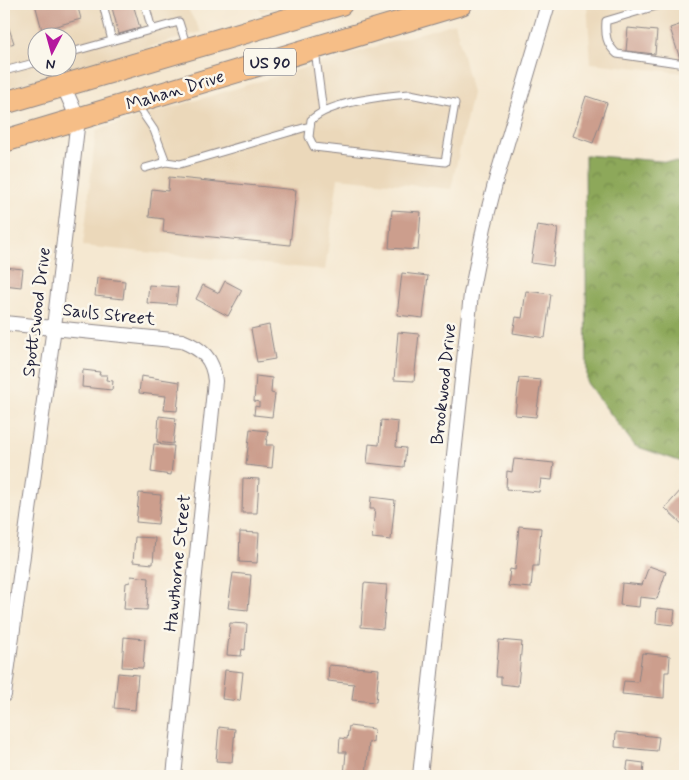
<svg xmlns="http://www.w3.org/2000/svg" width="689" height="780" viewBox="0 0 689 780" font-family="Mynerve,sans-serif">
<style>
.built{fill:#ebd8ba;fill-rule:evenodd}
.forest{fill:url(#forest-crowns);stroke:#58654a}
.building{fill:#cc9e8d}
.lines{fill:none;stroke-linecap:round;stroke-linejoin:round}
.service-casing{stroke:#8c8586;stroke-width:9}
.minor-casing{stroke:#8c8586;stroke-width:16}
.primary-casing{stroke:#8c8586;stroke-width:24}
.service{stroke:#fff;stroke-width:7}
.minor{stroke:#fff;stroke-width:14}
.primary{stroke:#f6be87;stroke-width:22}
.labels{text-anchor:middle;stroke-width:5;stroke-linejoin:round;paint-order:stroke}
.shield{fill:#fbf7ec;stroke:#636270;stroke-width:1}
.shield-label{font-size:16px;font-weight:bold;fill:#22223b}
.street-label{font-size:18px;fill:#22223b;stroke:#fbf7ec}
</style>
<defs>
<pattern id="forest-crowns" width="20" height="18" patternUnits="userSpaceOnUse" patternTransform="scale(1.25)"><rect width="20" height="18" fill="#8da85a"/><path d="M2 6a3 3 0 1 1 6 0M12 15a3 3 0 1 1 6 0" fill="none" stroke="#73884c"/></pattern>
</defs>
<rect width="100%" height="100%" fill="#fbf7ec"/>
<filter id="ink" filterUnits="userSpaceOnUse"><feTurbulence type="fractalNoise" baseFrequency=".02" numOctaves="2"/><feDisplacementMap in="SourceGraphic" scale="10" xChannelSelector="R" yChannelSelector="G"/><feConvolveMatrix kernelMatrix="1 2 1 2 8 2 1 2 1" color-interpolation-filters="sRGB"/></filter>
<filter id="wash" filterUnits="userSpaceOnUse"><feTurbulence type="fractalNoise" baseFrequency=".0096" numOctaves="4" result="noise"/><feDisplacementMap in="SourceGraphic" scale="20" xChannelSelector="R" yChannelSelector="G"/><feGaussianBlur stdDeviation="1.12" result="paint"/><feColorMatrix in="noise" values="0 0 0 0 0 0 0 0 0 0 0 0 0 0 0 0 0 1.4 0 .05"/><feComposite in="paint" operator="in"/></filter>
<g filter="url(#wash)">
<rect width="100%" height="100%" fill="#f5e8d1"/>
<path class="built" d="M4,4H185L201,32L4,89ZM38,38H68V68H38Z
M258,4H289L261,12Z
M587,4H685V73L591,63Z
M455,23L472,93L451,189L338,178L325,270L83,246L96,130Z"/>
<path class="forest" d="M585,155L685,163V463L635,446L587,383Z"/>
<g id="blocks">
<path class="building" d="M35,4H77L81,19L42,30Z
M111,4H133L140,28L119,34Z
M4,14L14,43L4,47Z
M685,23V57L680,59L670,28Z
M628,28L657,31L655,54L626,51Z
M586,96L607,103L593,143L573,136Z
M169,177L296,190L290,245L163,232L164,219L149,217L152,189L168,191Z
M392,210L421,212L418,250L389,248Z
M537,225L558,228L553,266L531,263Z
M4,267L23,269L21,287L4,285Z
M402,273L428,276L423,318L397,315Z
M97,278L125,281L123,299L95,296Z
M225,281L242,290L228,316L196,299L203,285L219,293Z
M149,285L178,287L176,305L147,303Z
M526,291L551,294L545,338L513,333L516,317L522,318Z
M269,325L275,359L257,362L251,329Z
M398,332L419,334L414,381L394,380Z
M83,370L100,372L99,375H107L106,380L113,381L112,390L82,387Z
M141,376L180,382L177,411L164,410L166,396L139,393Z
M256,376L272,378L271,393L275,394L272,417L254,415L255,406L259,407V402L254,401Z
M519,378L541,380L536,417L515,415Z
M159,416L176,418L173,444L157,442Z
M381,420L398,422L396,447L406,448L404,467L367,463L369,444L379,445Z
M250,429L268,431L266,445H274L272,468L246,465Z
M154,444L174,446L171,475L151,472Z
M514,459L554,463L552,480L541,479L539,492L506,489L507,471L512,472Z
M243,478L259,479L257,513H242Z
M682,489L685,492V527L665,508Z
M139,493L161,495L158,524L136,522Z
M371,497L395,500L391,540L372,538L375,509H370Z
M519,526L541,528L538,566H533L531,588L508,586L510,569L515,570Z
M240,532L259,533L257,563L239,562Z
M135,537L155,538L153,564L133,562Z
M649,566L666,572L657,599L640,597L639,607L620,605L622,583L642,585Z
M233,573L251,575L248,610L228,608Z
M131,576L149,578L147,610L124,609L126,583L130,582Z
M364,583L387,585L383,629L361,627Z
M657,608L675,610L673,625L656,623Z
M230,623L247,624L245,650L242,649L241,656L227,655Z
M124,637L145,639L143,668L122,667Z
M499,640L522,642L518,686L501,684V677H496Z
M642,653L670,656L669,672H665L664,698L622,694L624,681L638,682Z
M329,665L379,669L376,702L352,700L354,684L328,681Z
M225,670L243,672L240,701L222,699Z
M118,673L138,675L135,710L114,708Z
M349,726L374,729L373,743L369,742L366,776H344L346,752H339L340,738L347,739Z
M219,727L235,729L232,762L216,761Z
M616,732L659,737L657,751L615,747Z
M628,761L644,763L643,776H626Z"/>
</g>
</g>
<g filter="url(#ink)">
<use href="#blocks" fill-opacity="0" stroke="#8c8586" stroke-width="1"/>
<g class="lines">
<g class="service-casing">
<path id="service" d="M103,4L112,41
M145,4L152,30
M663,4L606,21C605,35 606,44 617,54L685,64
M315,50L323,112
M68,53L179,22L187,47
M58,68L62,82
M4,71L38,62
M410,94L455,103L445,162L314,147L309,137L311,120C330,102 383,96 410,94Z
M137,105L154,130L166,162
M145,168L166,162L180,164L310,126"/>
</g>
<g class="minor-casing">
<path id="minor" d="M4,323L182,341C202,349 213,358 215,381L174,776
M4,695L54,327L78,119L63,85
M420,776L471,294L484,227L496,180L548,4"/>
</g>
<g class="primary-casing">
<path id="primary" d="M4,103L341,4
M4,141L461,4"/>
</g>
<use href="#service" class="service"/>
<use href="#minor" class="minor"/>
<use href="#primary" class="primary"/>
</g>
</g>
<g class="labels">
<rect class="shield" x="244" y="48.5" width="52" height="27" rx="4"/>
<g class="shield-label">
<text x="270" y="68">US 90</text>
</g>
<g class="street-label">
<text transform="translate(175 90) rotate(-17)" y="6">Mahan Drive</text>
<text transform="translate(36 312) rotate(-83)" y="6">Spottswood Drive</text>
<text transform="translate(109 314) rotate(6)" y="6">Sauls Street</text>
<text transform="translate(443 384) rotate(-84)" y="6">Brookwood Drive</text>
<text transform="translate(177 563) rotate(-84)" y="6">Hawthorne Street</text>
</g>
</g>
<rect width="689" height="780" fill="none" stroke="#fbf7ec" stroke-width="20"/>
<g transform="translate(52 52) rotate(186)"><circle r="24" fill="#fbf7ec" stroke="#a4a2a5"/>
<path d="M0-4L9 19L0 12L-9 19Z" fill="#b5179e"/>
<text y="-8" font-size="14" font-weight="bold" text-anchor="middle" fill="#22223b">N</text>
</g>
</svg>
